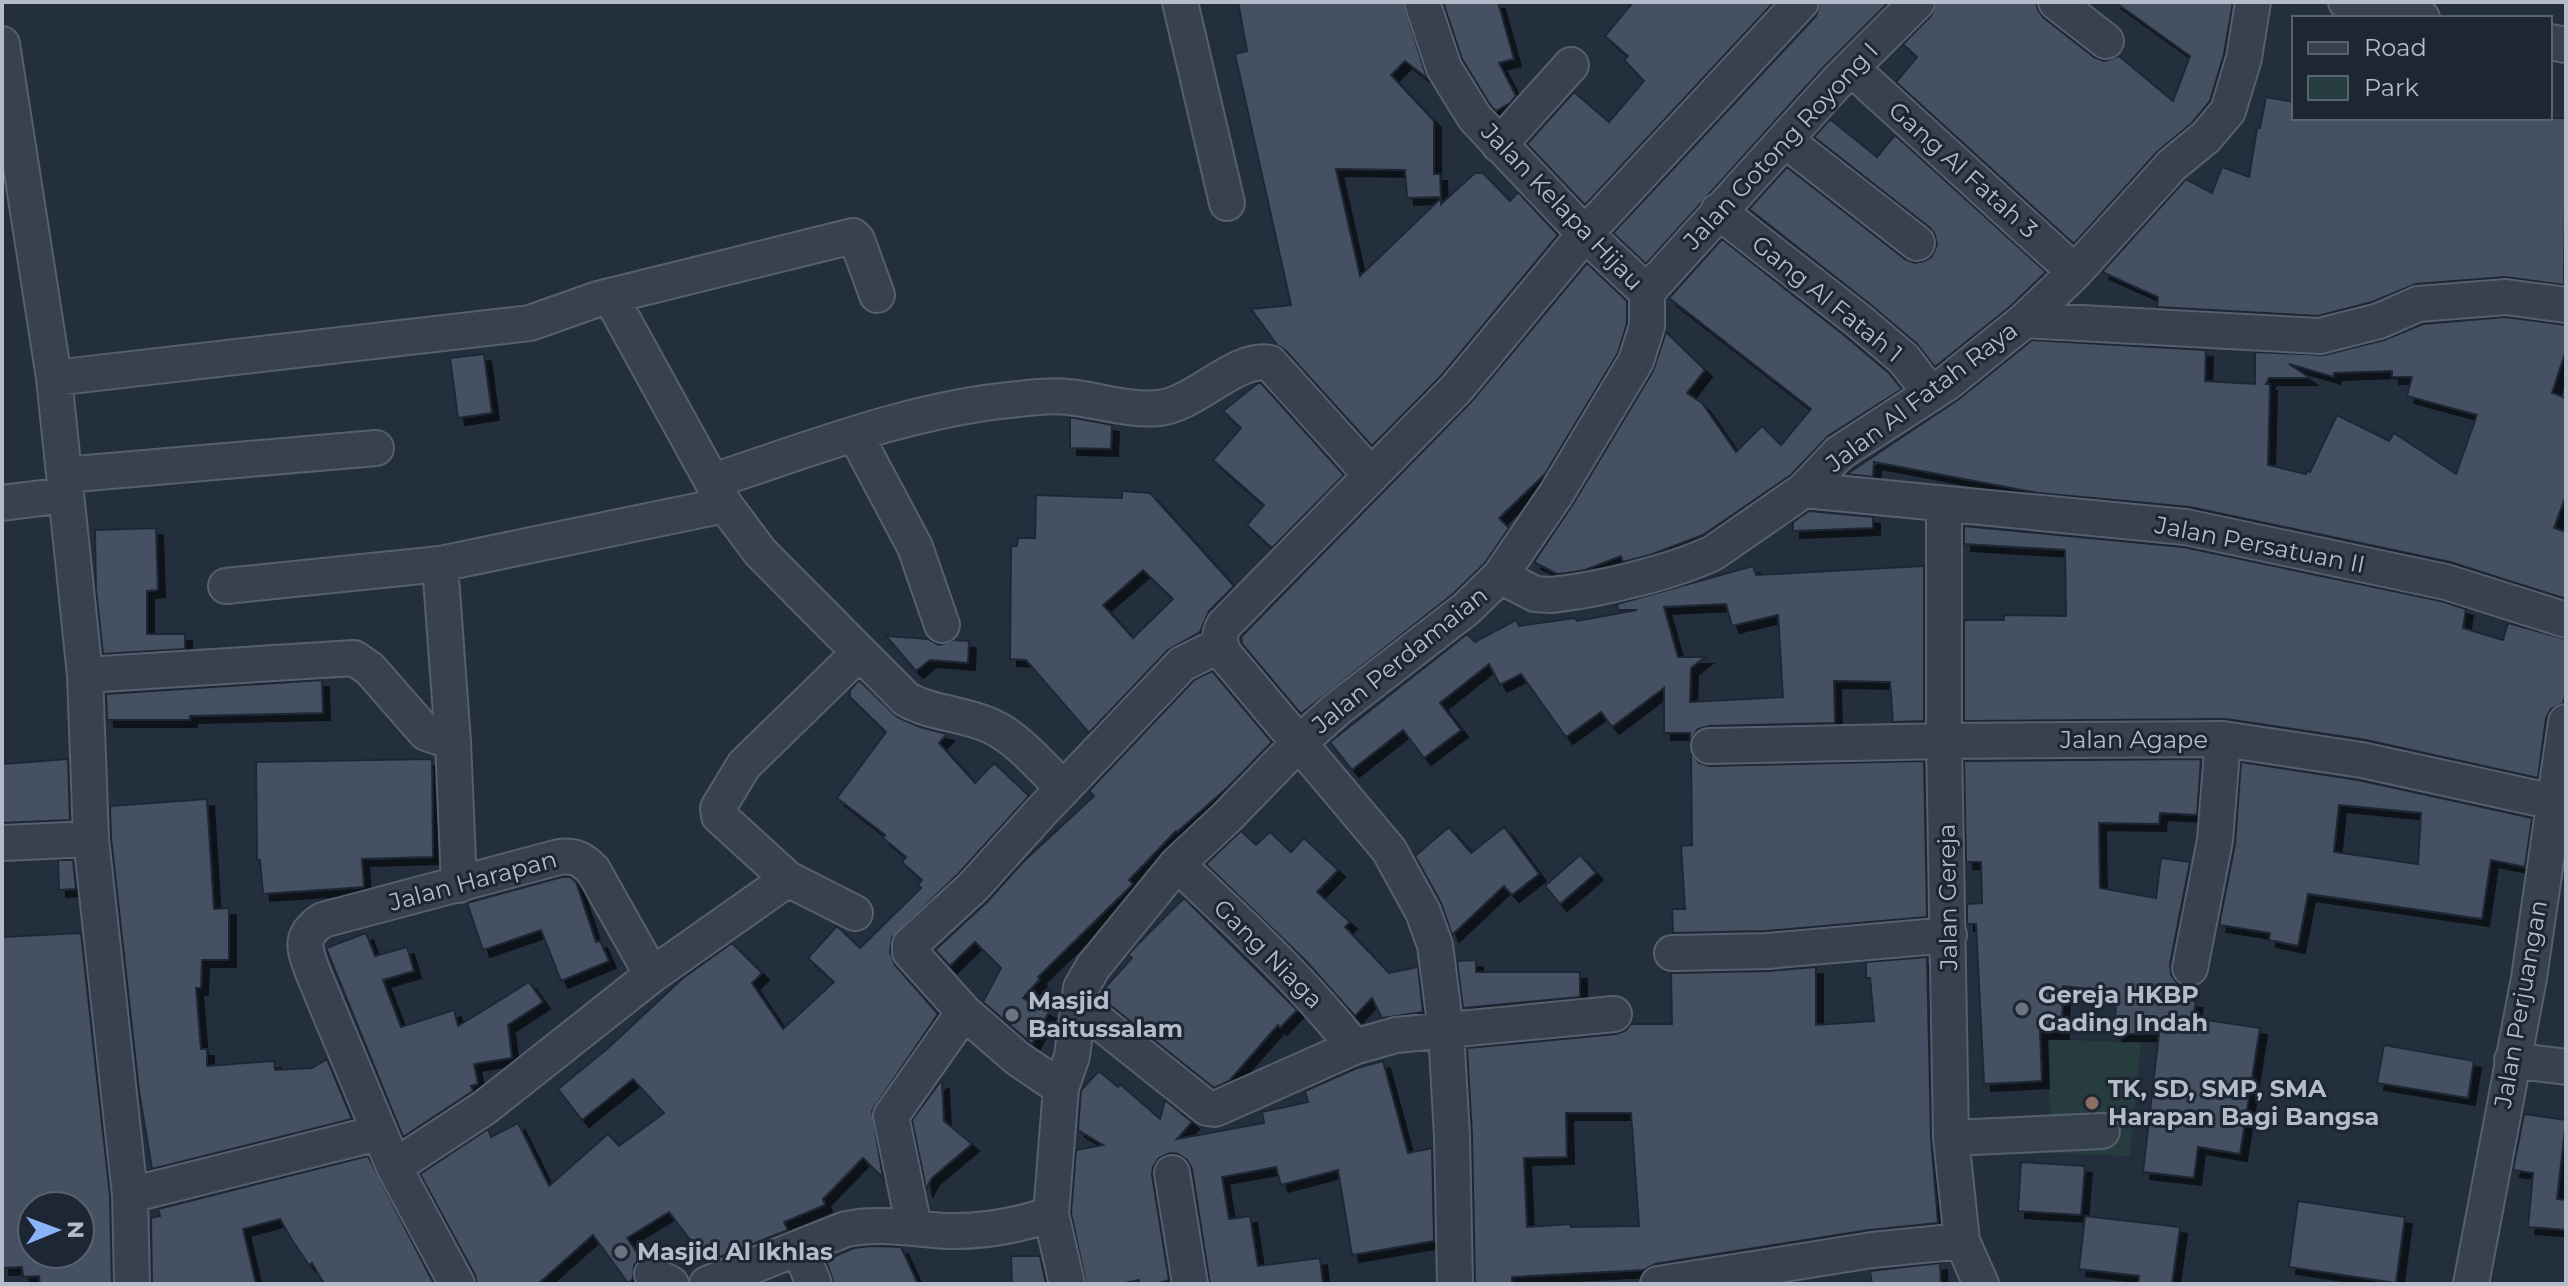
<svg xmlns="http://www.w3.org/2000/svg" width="2568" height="1286" viewBox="0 0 2568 1286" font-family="Montserrat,sans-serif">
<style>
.green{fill:#263c3f}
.building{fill:#455162;stroke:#1f2835;stroke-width:2;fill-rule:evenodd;filter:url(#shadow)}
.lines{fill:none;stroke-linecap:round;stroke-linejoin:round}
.street-casing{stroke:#565f6c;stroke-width:38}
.street{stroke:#38414e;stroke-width:34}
.worship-dot{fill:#6b7280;stroke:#1d2633;stroke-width:3}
.education-dot{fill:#8d6e63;stroke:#1d2633;stroke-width:3}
.labels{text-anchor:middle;stroke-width:6;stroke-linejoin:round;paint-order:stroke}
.street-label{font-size:24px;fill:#b4bcc9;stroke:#1d2633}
.poi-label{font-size:24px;font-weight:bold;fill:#b4bcc9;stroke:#1d2633;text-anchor:start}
</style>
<defs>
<filter id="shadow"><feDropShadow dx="7" dy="7" stdDeviation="0" flood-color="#0009"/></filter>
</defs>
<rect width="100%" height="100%" fill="#242f3e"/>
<path class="green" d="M2049,1039L2141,1043L2130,1156L2050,1153Z"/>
<path class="building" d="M1238,2H1403L1427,78L1405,61L1391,75L1434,121V174H1440L1441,197L1407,198L1405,170L1336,169L1360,276L1441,198V204L1475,173H1483L1510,201L1518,192L1558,235L1442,375L1372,446L1285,350L1277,345L1251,309L1291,305L1235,54L1247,51Z
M1443,2H1498L1514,59L1499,63L1516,96L1510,103L1496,111L1491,106L1462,59Z
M1633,2H1774L1585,205L1527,144L1574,92L1609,122L1644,81L1624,60L1628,56L1605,36Z
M1820,2H1889L1821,70L1646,264L1613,233L1816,16Z
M1936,2H2036L2038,10L2044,18L2094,57L2104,61L2119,56L2173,101L2190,56L2115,2H2233L2224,54L2210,101L2192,123L2157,152L2074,244L1896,82L1917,57L1903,44L1931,16Z
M2266,97L2294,102V118H2566L2564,285L2505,277L2416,284L2372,302L2318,316L2157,307L2158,297L2102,272L2186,179L2212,193L2222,167L2249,177L2257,128H2260Z
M1830,119L1877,157L1895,135L2046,272L2012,305L1935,367L1917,344L1871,305L1749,209L1787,167L1905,259L1915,263L1925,261L1932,256L1937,245L1935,235L1930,228L1814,137Z
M1722,239L1845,336L1889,373L1902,389L1828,436L1791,475L1703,535L1650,555L1623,562L1621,556L1585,570L1567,573L1557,574L1534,562L1573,504L1653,371L1666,332L1705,370L1687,393L1702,403L1736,452L1762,426L1781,445L1811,409L1669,298Z
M1587,263L1627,301V323L1618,353L1545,474L1499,518L1509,528L1485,563L1453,594L1301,714L1242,644L1241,637L1471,402Z
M2505,317L2566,325V350L2552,393L2566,398V495L2554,528L2566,532V599L2450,562L2190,507L2038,493L1874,462L1873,477L1847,474L1959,399L2032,340L2206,350L2205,381L2255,384V352L2324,355L2384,340L2423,324ZM2289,364L2334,377V373L2392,371V377H2412L2407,396L2477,415L2456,474L2394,433L2389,441L2337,415L2310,472L2307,471L2306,474L2268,465L2270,384H2266L2269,378H2310Z
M484,354L492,413L458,418L450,358Z
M1258,383H1261L1344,475L1272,548L1247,525L1264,505L1213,460L1241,428L1223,411Z
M1070,417L1112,425L1111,449L1070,448Z
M1122,491L1150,493L1234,586L1209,611L1200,632L1168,650L1089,733L1026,660L1010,659L1011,546H1017L1018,538H1035L1036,495L1122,498ZM1143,570L1173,599L1133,638L1103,605Z
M1809,511L1873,517V528L1793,531V522Z
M1964,526L2183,547L2441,601L2466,609L2463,628L2503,640L2508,623L2566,639V693L2563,703L2551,709L2546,718L2538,778L2366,740L2226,719L1964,721V620H2004V615L2066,616L2065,550L1964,544Z
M156,528L158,590L147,591V634H185V649L103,654L96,590L95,530Z
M1753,566L1756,575L1924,566V721L1893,722L1890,682L1834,681L1835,723L1709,726L1698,729L1690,741V733H1664V688L1612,727L1601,712L1566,737L1521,674L1500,685L1489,664L1440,703L1461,730L1424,758L1403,730L1352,770L1330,742L1467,634L1475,642L1516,620L1519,626L1575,618L1577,621L1637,610H1618L1617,604ZM1726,604L1732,626L1778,615L1783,697L1690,702L1691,668L1705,657H1678L1664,607Z
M886,636L928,639L939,645L954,640L969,641L968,663L930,660L916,671Z
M1212,671L1272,742L1228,787L1177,832L1176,831L1129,880L1133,884L1038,977L1040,979L1023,998L1049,1012L1032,1044L983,1002L1001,968L975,942L950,966L935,950L987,902L1023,862L1094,796L1089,791L1194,680Z
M322,680L323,713L190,716V720H107L106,694Z
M859,680L897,717L920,727L947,734L939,743L975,783L994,763L1029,796L959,873L892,938L890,952L895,965L938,1014L872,1111L883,1178L863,1158L823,1199L825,1205L784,1222L788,1230L707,1262L669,1212L627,1238L641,1258L634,1265L633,1279L628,1283L593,1235L538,1284H477L475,1275L420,1174L488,1129L491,1137L518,1123L549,1186L608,1134L619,1146L664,1113L633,1079L582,1120L558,1089L607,1049L683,978L732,943L762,973L752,983L783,1029L834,982L808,958L837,926L860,948L921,888L918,885L922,880L902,862L906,857L883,838L885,835L837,798L886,732L850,697V690Z
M1691,752L1699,763L1709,766L1924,761L1927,917L1766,931L1673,933L1672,909H1685L1681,846L1692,845Z
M68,759L70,820L2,823V764Z
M432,759L433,857L362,859L364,887L263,894L260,860H257L256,762Z
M2201,759L2197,815L2160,813L2159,824L2099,823L2100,888L2156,898L2161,858L2190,862L2170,964L2171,975L2177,983V999L2196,1001L2193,1018L2260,1028L2240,1154L2198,1147L2194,1178L2143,1172L2159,1034H2115L2116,992L2063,986L2062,1032H2040L2042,1081L1984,1084L1976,924H1967V904L1982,903L1981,862H1966L1964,761Z
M2241,762L2358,780L2532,818L2525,867L2491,860L2482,919L2308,894L2298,946L2269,940L2270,933L2219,925L2235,844ZM2339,805L2421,813L2418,864L2334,852Z
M207,799L214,909L229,908V960H202L201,988H196L201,1049H207V1066L274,1061L275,1070L312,1068L327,1059L352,1119L152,1169L139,1091L111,838L110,806Z
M1449,827L1471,853L1504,827L1539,874L1512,895L1504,886L1452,935L1441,903L1415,856Z
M1241,831L1256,845L1270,832L1291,852L1304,838L1338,870L1317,892L1350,922L1345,927L1389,973L1418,967L1423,1012L1382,1018L1372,998L1355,1016L1306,961L1206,864Z
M1580,855L1596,873L1560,904L1545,886Z
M58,860H73L76,889L59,890Z
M562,877H570L576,882L596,942L600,941L609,961L561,981L541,930L483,950L467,903Z
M1184,898L1297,1010L1280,1028L1278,1025L1229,1081L1214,1088L1100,997L1103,990L1132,958L1128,955L1136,946Z
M81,933L110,1196L112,1284H40L39,1276L23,1277L22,1267L2,1268V937ZM32,1206H80V1254H32Z
M366,933L375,956L407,947L414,971L383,980L401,1027L454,1010L458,1026L529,982L543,1002L508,1025L512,1058L474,1064L478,1084L471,1086L473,1091L403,1137L326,948Z
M1927,957L1931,1138L1938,1223L1869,1230L1761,1247L1655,1264L1644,1270L1512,1277V1284H1475L1472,1135L1467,1048L1616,1034L1625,1031L1631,1024H1672L1671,973L1768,971L1816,967V1025L1874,1021L1870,978H1866V962ZM1566,1113H1631L1639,1226L1571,1227V1224L1527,1227L1524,1158L1567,1157Z
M1476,960V972H1580V997L1463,1008L1457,961Z
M2384,1045L2474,1061L2468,1098L2377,1083Z
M1383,1061L1408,1153L1432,1148L1434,1241L1352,1255L1338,1170L1281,1185L1276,1167L1222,1177L1229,1219L1250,1216L1258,1266L1320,1258L1323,1284H1210L1192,1169L1187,1160L1178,1154L1170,1153L1159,1158L1153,1167L1152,1175L1169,1280L1154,1284H1140L1139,1280L1119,1284H1086L1071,1213L1076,1150L1103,1145L1078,1130L1081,1090L1099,1071L1118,1087L1120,1084L1160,1119L1165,1100L1192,1122L1177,1139L1264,1123L1262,1112L1308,1102L1305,1091L1357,1068Z
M940,1082H942L944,1121L972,1144L932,1178L926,1189L912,1120Z
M2524,1114L2566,1120L2557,1199L2566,1200V1230L2528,1227L2533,1173L2513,1170Z
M368,1156L434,1284H324L312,1263L309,1265L292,1240L280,1219L243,1229L256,1284H152L151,1218L160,1216L158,1209Z
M2021,1162L2085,1166L2081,1215L2018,1211Z
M2298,1201L2405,1217L2396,1283L2289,1267Z
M2085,1216L2180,1227L2172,1284H2138L2139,1276L2079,1269Z
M872,1246L901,1247L918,1284H834L826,1260L854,1248Z
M1011,1256H1040L1046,1284H1012Z
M1940,1263L1941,1284H1872L1870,1271Z"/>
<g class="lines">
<g class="street-casing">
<path id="street" d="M1180,2L1227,203
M2056,2L2106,41
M2346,2L2422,18
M2550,42L2566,45
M2,44L54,378L85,675L91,839L130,1195L132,1284
M1851,68L2075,272
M1785,140L1917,243
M1499,145L1571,65
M1718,211L1858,320L1904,359L1930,393
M1647,292L1836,83L1917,2
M610,296L725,505L760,552L906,699C932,714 963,713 991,726C1019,739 1041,767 1063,788
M2025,320L2320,336L2379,321L2418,304L2506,297L2566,305
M54,378L530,323L598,299L853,236L857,240L877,295
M855,434L915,547L942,625
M64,475L376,448
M713,481C813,448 914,408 1019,399C1035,397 1053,395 1068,397C1098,400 1129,411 1159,408C1196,404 1236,356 1270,363L1371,475
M1804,490L2186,527L2446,582L2566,620
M2,503L66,495
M1944,505V741L1951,1138L1962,1241L1981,1284
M1500,576L1535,594L1551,595C1598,590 1670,573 1713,553L1804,490L1839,453L1947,383L2025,320L2075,272L2172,165L2206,137L2228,111L2244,58L2253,2
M226,586L440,564
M85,675L354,658L370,669L426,733L453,742
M1709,746L1944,741L2223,739L2362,760L2554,802
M2,843L91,839
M1177,864C1238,922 1302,980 1354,1047
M459,885L453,742L440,564L725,505
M855,913L788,879L719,816L718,808L744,765L858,654
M1672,953L1767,951L1949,935
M2190,968L2215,840L2223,739
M652,975L788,879
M1078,1005L1207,1108L1215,1109L1354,1047L1396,1035L1614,1014
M2512,1060L2566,1067
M1061,1088L1017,1058L964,1012L910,952V945L973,887L1040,813L1182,664L1220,645
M1951,1138L2102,1131
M394,1167L484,1108L652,975L593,870C582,859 575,855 559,857L323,920C297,937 305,950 314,975L394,1167L457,1284
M1172,1173L1190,1284
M130,1195L378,1133
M1051,1214L1067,1284
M914,1227L891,1116L964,1012
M799,1248L814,1284
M652,1274L671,1284
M707,1284L846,1229C880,1222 912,1229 946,1231C983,1232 1017,1226 1051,1214L1061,1088L1072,1056L1081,988L1093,967L1177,864L1227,817L1299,743L1337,709L1466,609L1500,576L1556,494L1636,361L1647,326V292L1585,234L1475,118L1444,68L1422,2
M1455,1284L1452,1136L1446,1031L1435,945L1423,912L1389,850L1225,655C1219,644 1218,636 1224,625L1457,388L1585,234L1801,2
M1658,1284L1872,1250L1962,1241
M2471,1284L2529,978L2566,722"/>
</g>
<use href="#street" class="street"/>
</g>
<g class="worship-dot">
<circle cx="2022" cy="1009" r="8"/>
<circle cx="1012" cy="1015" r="8"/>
<circle cx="621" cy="1252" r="8"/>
</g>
<circle class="education-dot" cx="2092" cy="1103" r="8"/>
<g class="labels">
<g class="street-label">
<text transform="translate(1781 146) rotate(-47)" y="8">Jalan Gotong Royong I</text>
<text transform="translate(1963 170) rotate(42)" y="8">Gang Al Fatah 3</text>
<text transform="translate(1562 207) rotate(46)" y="8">Jalan Kelapa Hijau</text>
<text transform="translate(1827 299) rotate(39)" y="8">Gang Al Fatah 1</text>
<text transform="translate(1922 397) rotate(-37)" y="8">Jalan Al Fatah Raya</text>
<text transform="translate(2260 545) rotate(11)" y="8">Jalan Persatuan II</text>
<text transform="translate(1400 660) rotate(-39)" y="8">Jalan Perdamaian</text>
<text x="2134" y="748">Jalan Agape</text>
<text transform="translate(473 881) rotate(-15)" y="8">Jalan Harapan</text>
<text transform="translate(1948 897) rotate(-91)" y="8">Jalan Gereja</text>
<text transform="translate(1268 954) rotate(45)" y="8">Gang Niaga</text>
<text transform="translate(2521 1004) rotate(-80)" y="8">Jalan Perjuangan</text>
</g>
<g class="poi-label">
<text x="2038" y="1003">Gereja HKBP<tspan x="2038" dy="28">Gading Indah</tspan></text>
<text x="1028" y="1009">Masjid<tspan x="1028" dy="28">Baitussalam</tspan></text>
<text x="2108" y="1097">TK, SD, SMP, SMA<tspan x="2108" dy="28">Harapan Bagi Bangsa</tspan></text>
<text x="637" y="1260">Masjid Al Ikhlas</text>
</g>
</g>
<rect width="2568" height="1286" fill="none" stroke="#b4bcc9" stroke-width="8"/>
<rect x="2292" y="16" width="260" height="104" fill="#1d2633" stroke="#59626f" stroke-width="2"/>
<rect x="2308" y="42" width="40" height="12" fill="#38414e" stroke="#59626f" stroke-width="2"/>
<text x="2364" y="56" font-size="24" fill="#b4bcc9">Road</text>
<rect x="2308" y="76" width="40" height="24" fill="#263c3f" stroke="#59626f" stroke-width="2"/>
<text x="2364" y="96" font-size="24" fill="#b4bcc9">Park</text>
<g transform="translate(56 1230) rotate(89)"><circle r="38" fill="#1d2633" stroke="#59626f" stroke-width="2"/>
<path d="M0-6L14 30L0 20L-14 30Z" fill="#8ab4f8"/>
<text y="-12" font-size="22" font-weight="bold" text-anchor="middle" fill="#b4bcc9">N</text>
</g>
</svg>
